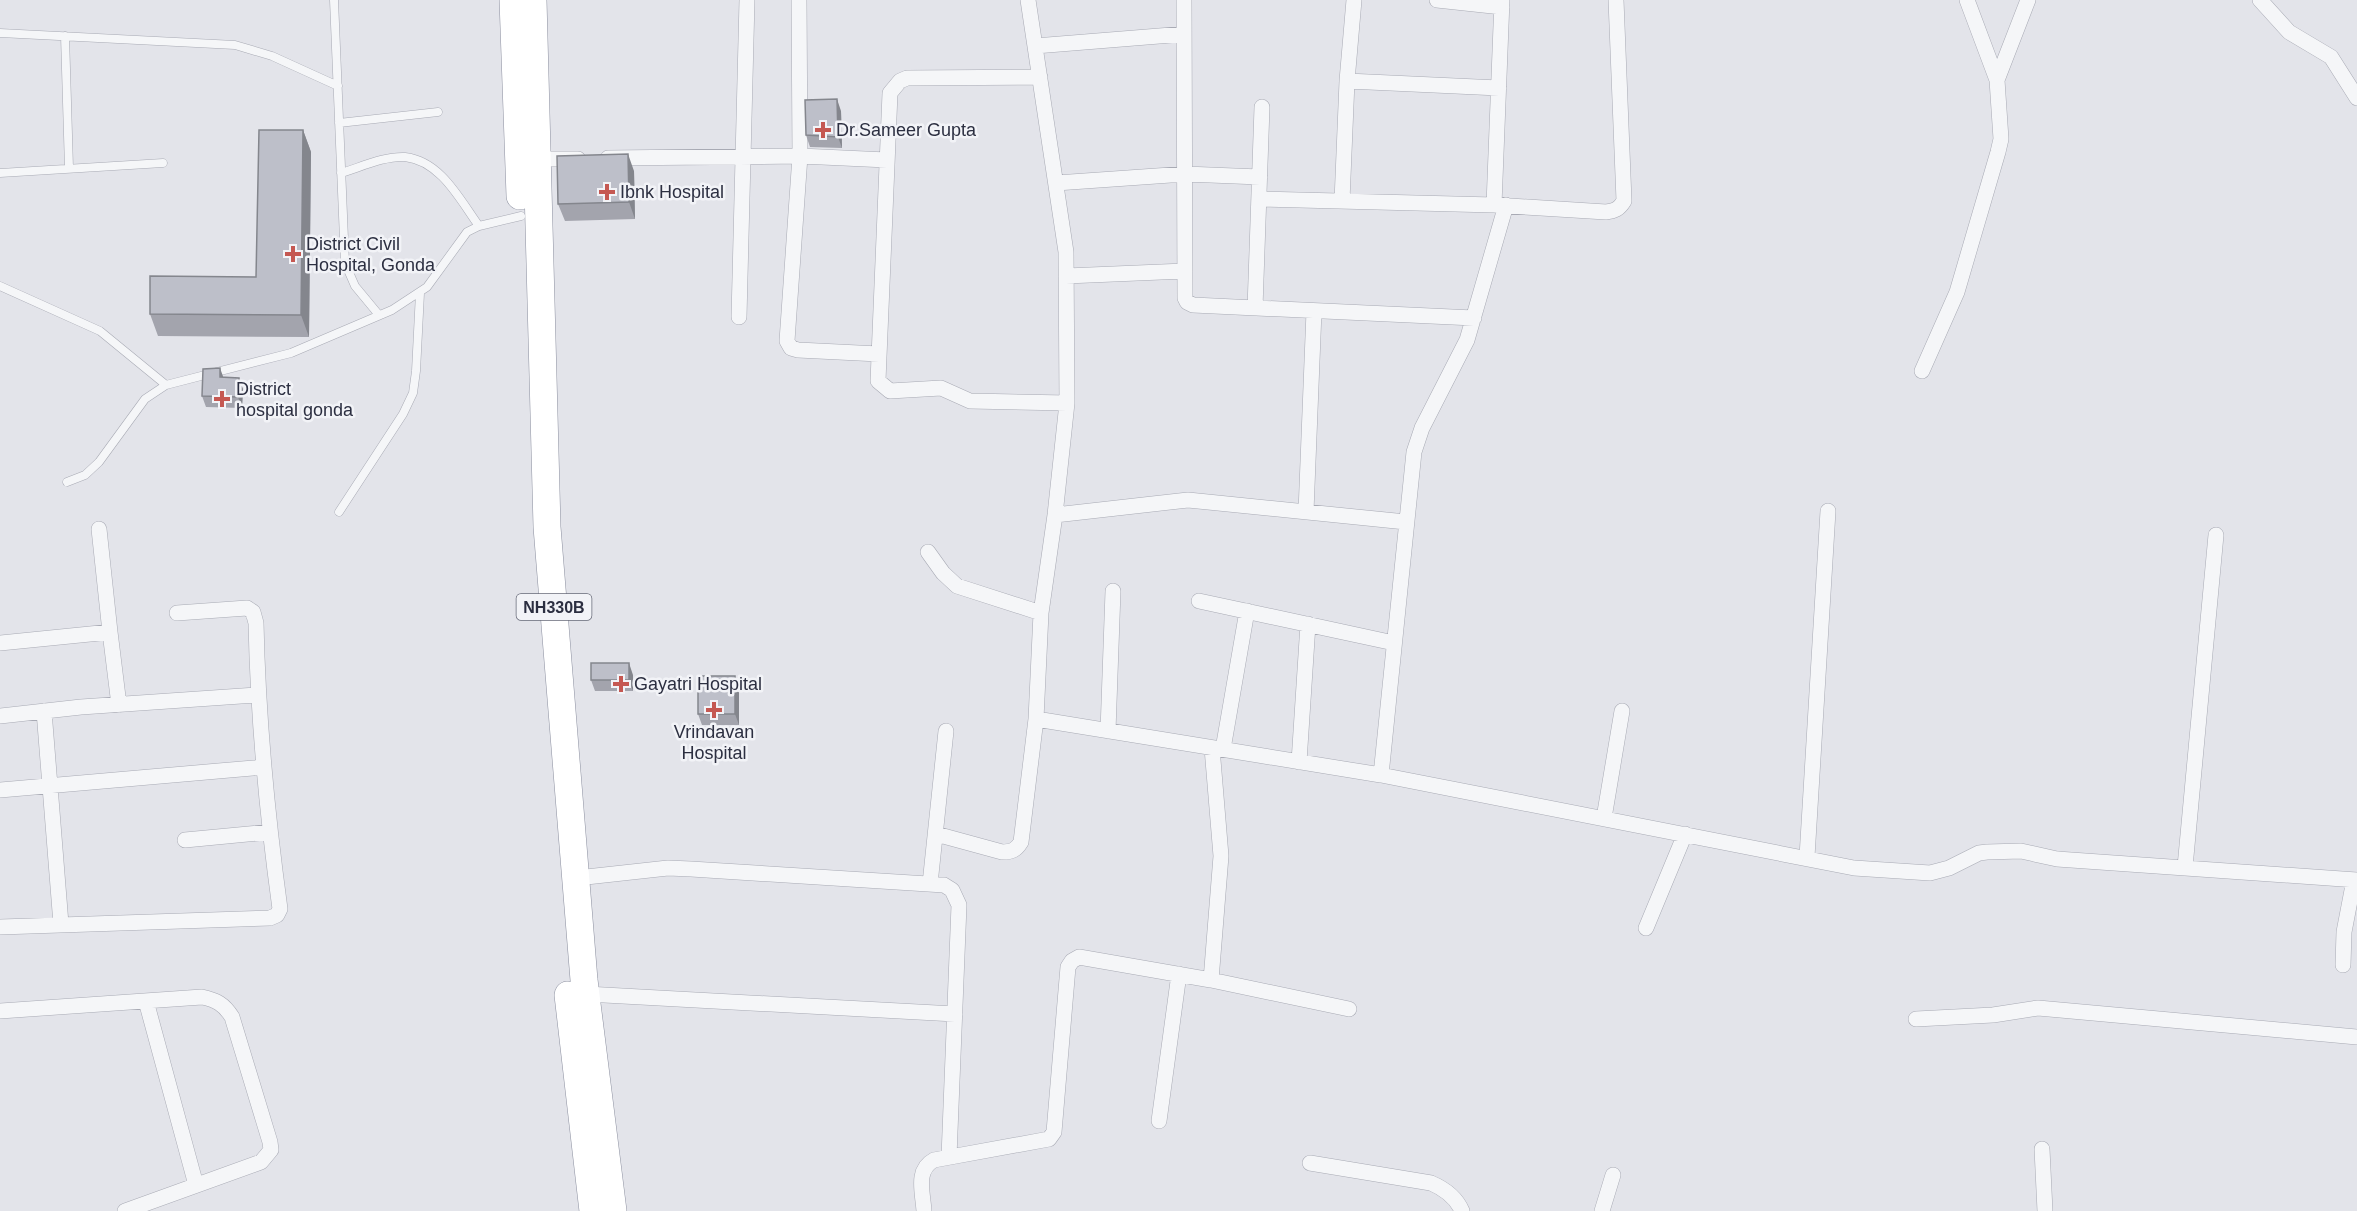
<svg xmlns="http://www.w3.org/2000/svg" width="2357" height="1211" viewBox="0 0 2357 1211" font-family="Helvetica,sans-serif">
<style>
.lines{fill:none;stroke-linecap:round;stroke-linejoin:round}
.lane-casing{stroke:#a8aab4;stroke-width:9}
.street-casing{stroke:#a8aab4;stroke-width:16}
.highway-casing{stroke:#8b8f9f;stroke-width:28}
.lane{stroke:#f5f6f8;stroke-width:8}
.street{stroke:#f5f6f8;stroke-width:15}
.highway{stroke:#fff;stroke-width:27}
.wall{fill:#a3a4ad}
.shaded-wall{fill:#84868d}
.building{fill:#bdbfc9;stroke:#84868d;stroke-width:1.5}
.poi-dot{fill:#c55852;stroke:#f2f3f7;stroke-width:2}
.labels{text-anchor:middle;stroke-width:5;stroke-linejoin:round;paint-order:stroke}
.shield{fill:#f2f3f7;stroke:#676a78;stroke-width:1.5}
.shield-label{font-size:16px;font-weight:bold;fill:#2c2f41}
.poi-label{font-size:18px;fill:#2c2f41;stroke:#f2f3f7;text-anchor:start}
</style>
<rect width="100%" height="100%" fill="#e3e4ea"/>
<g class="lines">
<g class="lane-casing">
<path id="lane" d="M334,0L345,263L355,286L379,315
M0,33L235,45L272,56L338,86
M65,36L69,168
M339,123L438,112
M0,173L163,163
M341,173C361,167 384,156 405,157C441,161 460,200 479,226
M0,286L100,331L166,385
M67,482L85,475L99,462L145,399L166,385L291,353L392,310L427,287L467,232L479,226L521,216
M339,512L403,414L413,393L416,371L420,293"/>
</g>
<g class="street-casing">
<path id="street" d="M799,0L800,156L787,341L791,348L798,350L879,354
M1184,0L1185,298L1187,302L1193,305L1474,318
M1437,0L1502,7
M1967,0L1997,80
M2260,0L2289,32L2331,57L2357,98
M1035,46L1184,34
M1040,77L907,78L900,81L890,93L878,381L890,391L941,388L970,401L1067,403
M1347,81L1499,88
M608,158L800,156L887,160
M538,159H578
M1056,183L1185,174L1260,177
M1259,199L1494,205L1606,212C1615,211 1619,209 1624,201L1616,0
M1342,201L1347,81L1354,0
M1494,205L1502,0
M1066,276L1185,271
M1255,308L1262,107
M739,317L747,0
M1922,371L1957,292L1998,152L2001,139L1997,80L2028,0
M1306,512L1314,311
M1055,515L1188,500L1406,522
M99,529L110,632
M928,552L943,573L957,586L1041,613
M1199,601L1394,643
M0,643L110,632L119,705
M44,711L61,924
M0,716L81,707L257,695
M1036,719L1381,775L1854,868L1930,873L1949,868L1979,853L1987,852L2021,851L2057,859L2357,880
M1108,731L1113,591
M1223,749L1247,611
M1299,762L1308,624
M1381,775L1414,452L1422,428L1467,340L1506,205
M0,790L264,767
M1604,818L1622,711
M936,834L1002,852C1012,852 1016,850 1021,842L1036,719L1041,613L1055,515L1067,403L1066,252L1028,0
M185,840L270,832
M1807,857L1828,511
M2185,867L2216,535
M577,878L668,868L691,869L944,885L952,890L959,905L949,1157
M930,884L946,731
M0,927L270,918L277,915L280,909C267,814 258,719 256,623L253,612L247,608L177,613
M1646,928L1685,834
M2343,965L2344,932L2354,880
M1211,980L1221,856L1212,748
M586,994L955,1014
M146,1001L196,1185
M0,1011L202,997C216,1000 224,1004 232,1017L270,1142L271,1150L261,1162L125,1211
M1916,1019L1993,1015L2038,1008L2357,1037
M1159,1121L1179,974
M2042,1149L2045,1211
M1310,1163L1431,1183C1445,1189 1456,1197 1462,1211
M924,1211C923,1193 915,1170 934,1160L1049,1139L1054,1132L1068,967L1072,961L1079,957L1211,980L1349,1009
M1602,1211L1613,1175"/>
</g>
<g class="highway-casing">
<path id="highway" d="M513,0L520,196
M533,0L547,527L584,980L613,1211
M568,995L593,1211"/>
</g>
<use href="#lane" class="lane"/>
<use href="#street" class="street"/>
<use href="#highway" class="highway"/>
</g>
<path class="wall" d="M841,111L842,148L810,147L806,135Z
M303,130L311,152L309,337L158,336L150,314L256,277Z
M634,171L635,219L565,221L558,204Z
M224,377L243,389L242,408L206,407L202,396Z
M633,675V691H595L591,680Z
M739,687V725H702L698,714Z"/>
<path class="shaded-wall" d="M837,99L841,111L842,148L838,137Z
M303,130L311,152L309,337L301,315Z
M628,154L634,171L635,219L629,202Z
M220,368L224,379L220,377Z
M239,378L243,389L242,408L238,397Z
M629,663L633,675V691L629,680Z
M735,676L739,687V725L735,714Z"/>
<path class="building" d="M837,99L838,137L806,135L805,100Z
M259,130H303L301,315L150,314V276L256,277Z
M628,154L629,202L558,204L557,156Z
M220,368V377L239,378L238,397L202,396L203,369Z
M591,663H629V680H591Z
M698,676H735V714H698Z"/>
<g class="poi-dot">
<path d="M820 121h6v6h6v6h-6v6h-6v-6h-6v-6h6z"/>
<path d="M604 183h6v6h6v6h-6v6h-6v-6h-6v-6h6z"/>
<path d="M290 245h6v6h6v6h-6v6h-6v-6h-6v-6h6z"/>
<path d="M219 390h6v6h6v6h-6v6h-6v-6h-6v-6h6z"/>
<path d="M618 675h6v6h6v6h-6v6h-6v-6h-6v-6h6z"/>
<path d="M711 701h6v6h6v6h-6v6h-6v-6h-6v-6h6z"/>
</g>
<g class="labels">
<rect class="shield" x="516.5" y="594" width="75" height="26" rx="4.5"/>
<g class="shield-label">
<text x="554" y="613">NH330B</text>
</g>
<g class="poi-label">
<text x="836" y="136">Dr.Sameer Gupta</text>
<text x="620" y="198">Ibnk Hospital</text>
<text x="306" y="250">District Civil<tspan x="306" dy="21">Hospital, Gonda</tspan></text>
<text x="236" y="395">District<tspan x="236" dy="21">hospital gonda</tspan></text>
<text x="634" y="690">Gayatri Hospital</text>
<text x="714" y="738" text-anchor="middle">Vrindavan<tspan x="714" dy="21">Hospital</tspan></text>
</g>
</g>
</svg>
